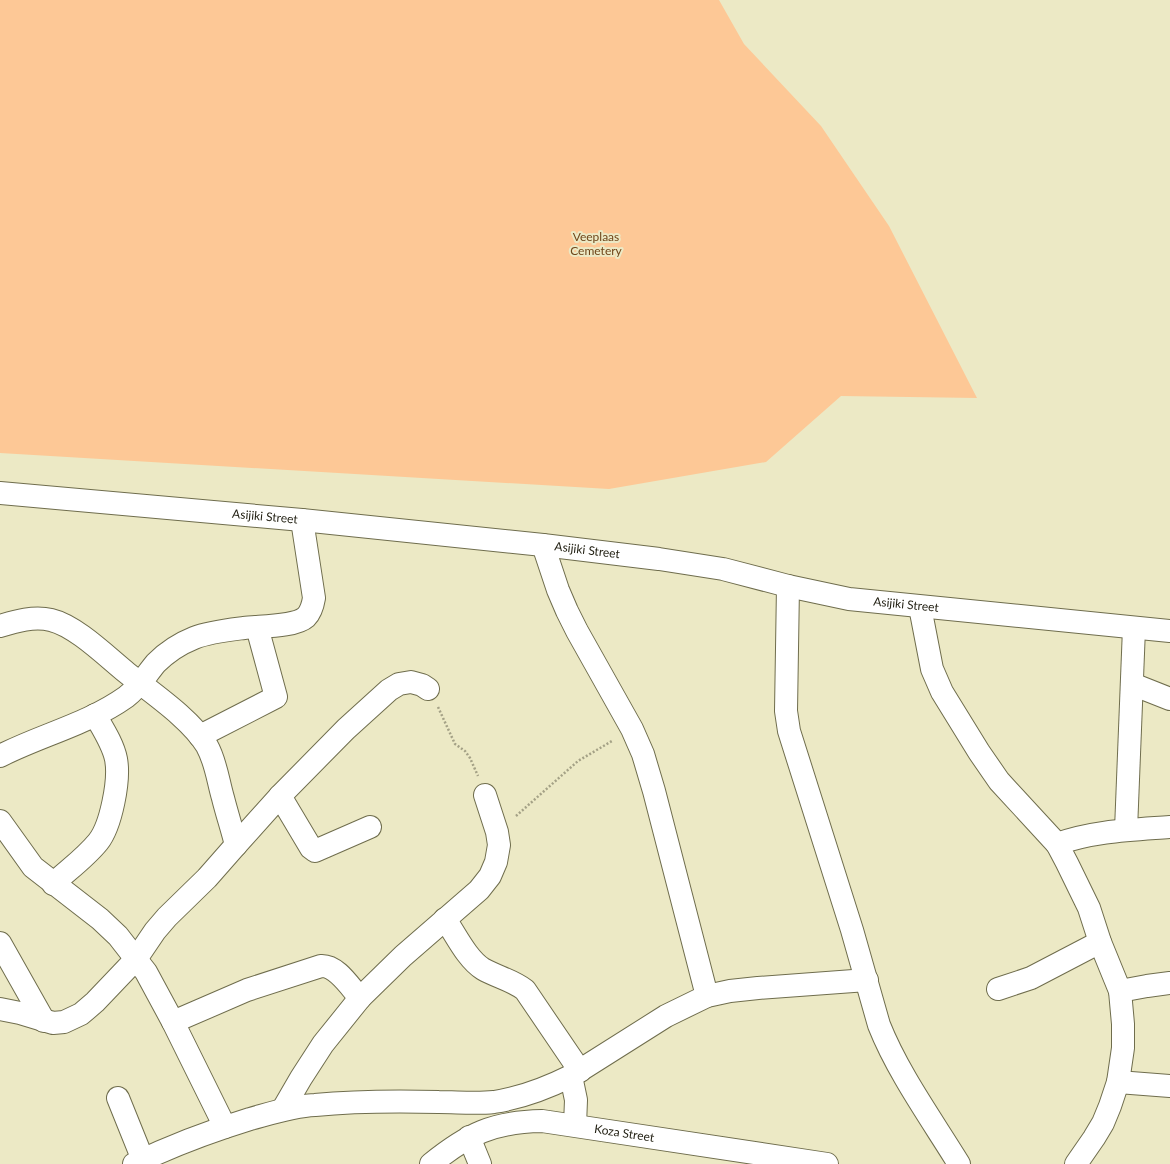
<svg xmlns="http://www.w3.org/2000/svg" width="1170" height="1164" viewBox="0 0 1170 1164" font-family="Lato,sans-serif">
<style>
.green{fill:#fdc896}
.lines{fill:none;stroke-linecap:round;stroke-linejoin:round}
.minor-casing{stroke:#6f6d4d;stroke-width:24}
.path{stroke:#a4a186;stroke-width:2.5;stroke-dasharray:2 2;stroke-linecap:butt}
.minor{stroke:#fff;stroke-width:22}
.labels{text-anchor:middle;stroke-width:4;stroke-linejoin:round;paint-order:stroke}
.park-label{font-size:12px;fill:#6f461a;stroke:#ece9c5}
.street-label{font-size:12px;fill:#252316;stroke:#ece9c5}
</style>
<rect width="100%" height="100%" fill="#ece9c5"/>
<path class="green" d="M0,0H719L744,44L821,126L889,226L977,398L841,396L766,462L609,489L0,453Z"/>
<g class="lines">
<g class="minor-casing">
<g id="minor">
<path id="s1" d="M0,493L302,520L543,545L659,559L723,569L788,586L849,599L1170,631"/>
<path d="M543,545L558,590L567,611L577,631L632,729L643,754L654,791L707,996"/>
<path d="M788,586L786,711L789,731L852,930L879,1025C898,1073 932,1120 959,1164"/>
<path d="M920,607L932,669L942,692L979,752L999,781L1057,844L1067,863L1089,908L1100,942L1120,991L1123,1024V1048L1118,1082L1110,1106L1103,1123L1094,1138L1076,1164"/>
<path d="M0,626C16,621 34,616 51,620C76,626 106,656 127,673C152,693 191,719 207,746C216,762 218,781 223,798C227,814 232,829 236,845"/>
<path d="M1132,684L1170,699"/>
<path d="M200,736L276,697L257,627"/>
<path d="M0,756C41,735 88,724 126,697C139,687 146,675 156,663C167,652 179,644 194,638C209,632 228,630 244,628C259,626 295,627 306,617C311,612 313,604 314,598L302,520"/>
<path d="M280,796L311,848L315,851L370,827"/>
<path d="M0,821L33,867L100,919L118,936L146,972L173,1022L247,990L321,966C337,965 350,987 360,998"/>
<path d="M1126,830L1134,628"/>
<path d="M1057,844C1094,831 1130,830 1170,827"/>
<path d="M53,884C68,870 85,858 98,842C111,826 120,780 116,759C113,744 103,729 95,715"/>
<path d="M445,919C456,935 467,959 483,969C497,977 512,980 525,990L580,1071"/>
<path d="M0,943L44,1021"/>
<path d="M998,989L1031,978L1100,942"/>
<path d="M1120,991L1147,986L1170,983"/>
<path d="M0,1009L20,1013L53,1023L64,1022L81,1014L95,1002L136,959L155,931L167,917L207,878L236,845L280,796L346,729L389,690L399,684L411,682L422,685L428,689"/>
<path d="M173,1022L225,1127"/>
<path d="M571,1076L576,1100L575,1125"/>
<path d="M1118,1082L1170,1086"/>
<path d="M118,1098L143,1160"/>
<path d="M283,1109L301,1078L323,1044L360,998L403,956L479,890L490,876L496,862L499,845L497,832L485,795"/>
<path d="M469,1137L480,1164"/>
<path d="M134,1164C171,1146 211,1131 250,1119C272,1113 293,1106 315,1105C356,1101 398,1101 439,1102C457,1102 475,1104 494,1102C520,1098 547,1088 571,1076L666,1016L707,996L730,991L758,988L867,980"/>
<path id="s2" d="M431,1164C468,1134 493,1122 542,1121L827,1164"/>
</g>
</g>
<path class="path" d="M438,707L455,744L465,751L470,758L478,776
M516,816L578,761L612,741"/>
<use href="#minor" class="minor"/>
</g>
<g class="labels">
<g class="park-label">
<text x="596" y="241">Veeplaas<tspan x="596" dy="14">Cemetery</tspan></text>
</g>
<g class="street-label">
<text dy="4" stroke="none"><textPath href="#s1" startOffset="266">Asijiki Street</textPath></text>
<text dy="4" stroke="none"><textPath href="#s1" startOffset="590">Asijiki Street</textPath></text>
<text dy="4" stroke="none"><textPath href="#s1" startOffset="914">Asijiki Street</textPath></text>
<text dy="4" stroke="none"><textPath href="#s2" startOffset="205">Koza Street</textPath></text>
</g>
</g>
</svg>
